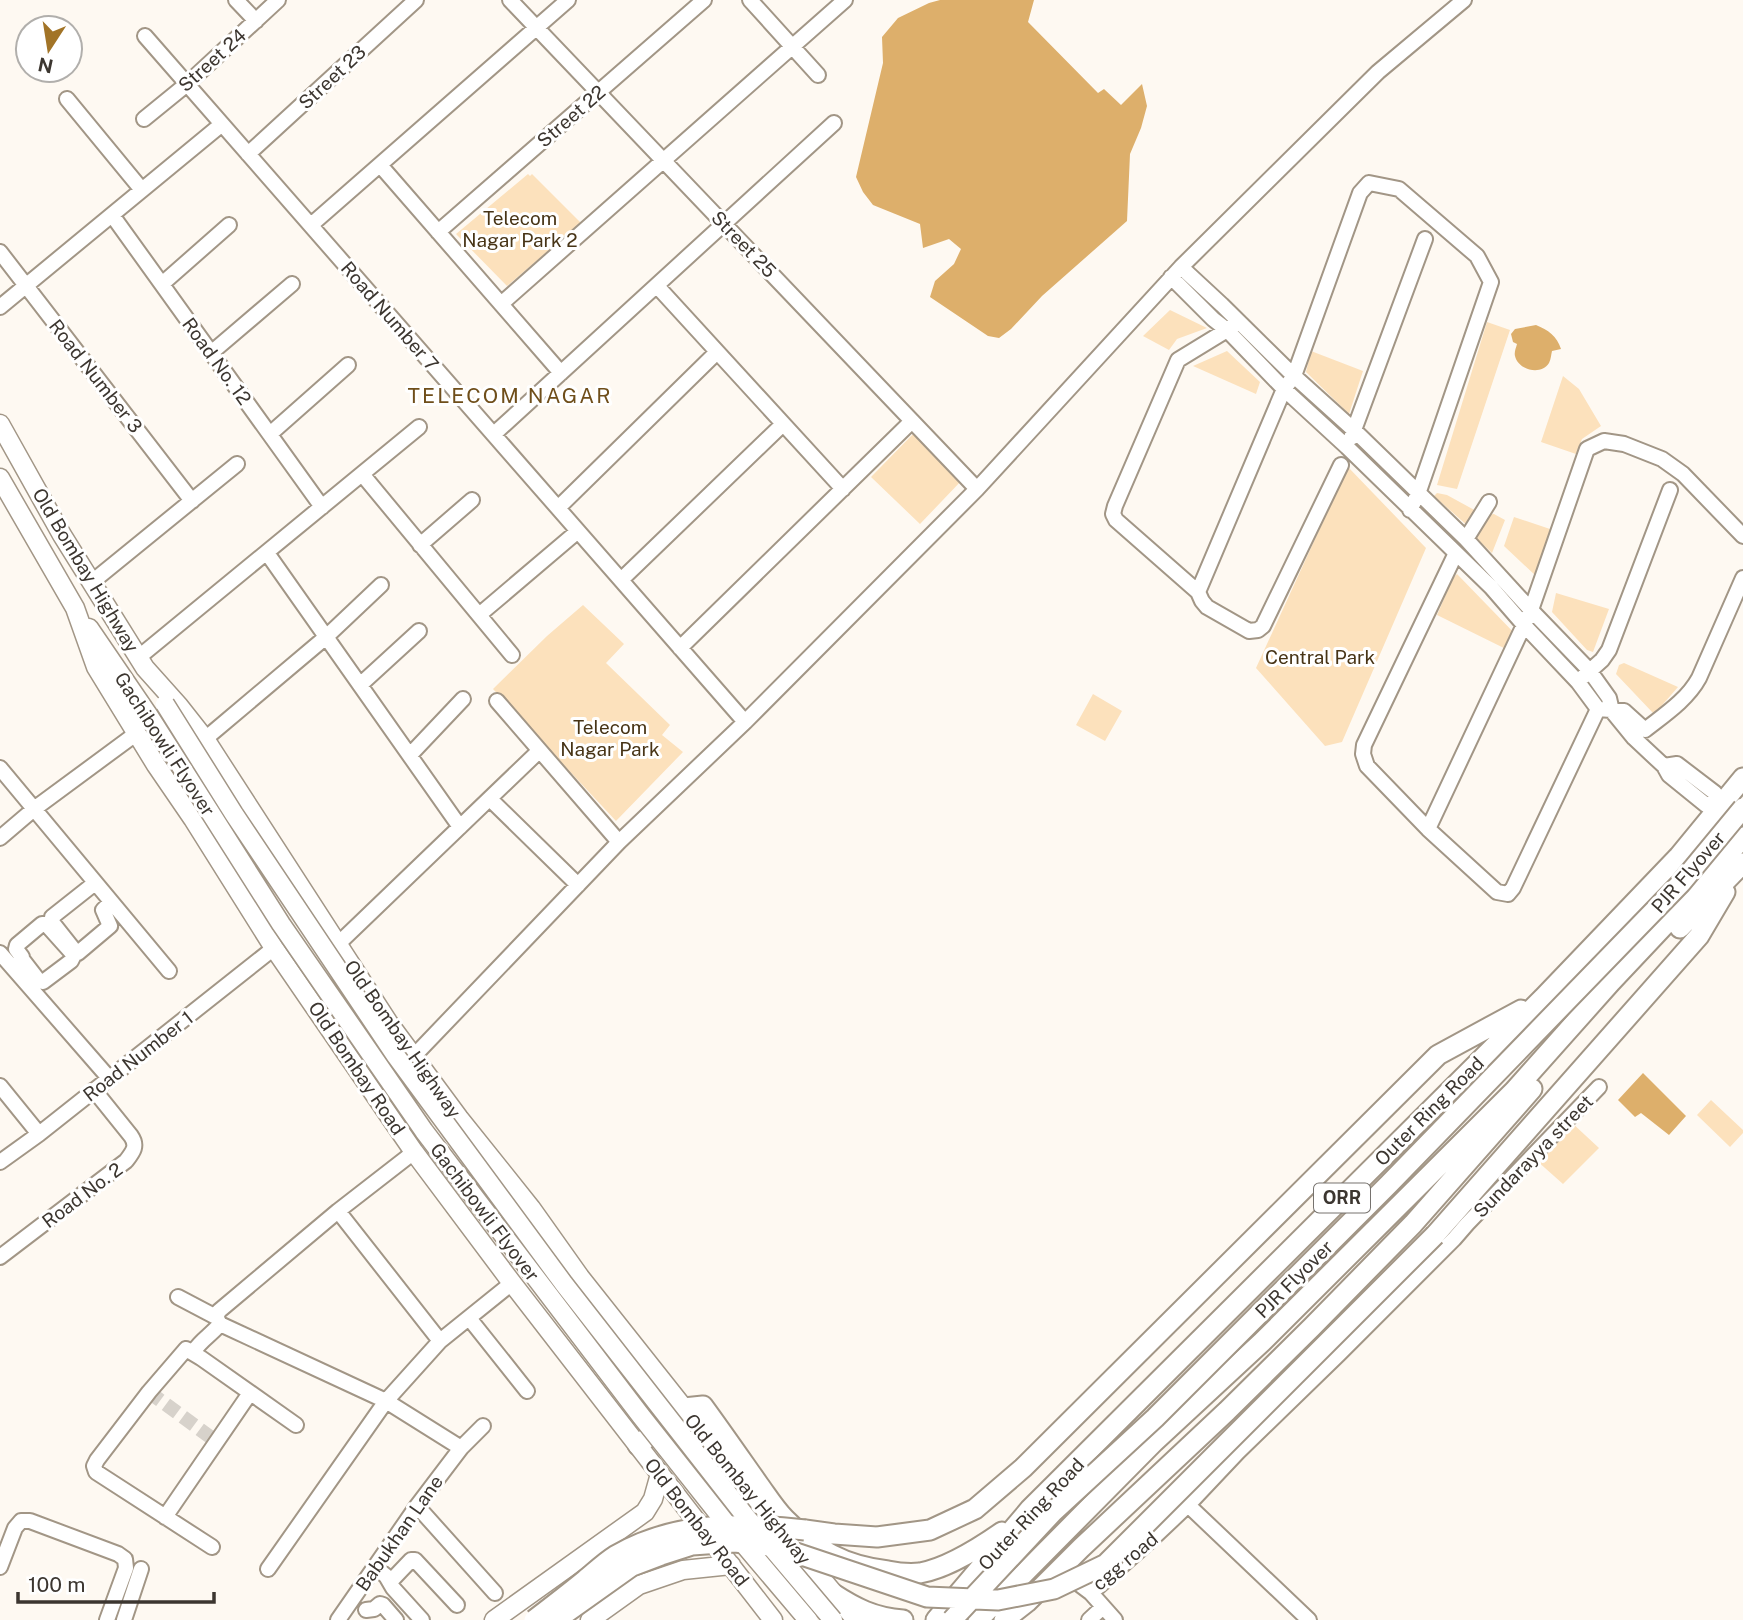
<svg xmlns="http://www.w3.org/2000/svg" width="1743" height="1620" viewBox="0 0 1743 1620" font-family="'Public Sans',sans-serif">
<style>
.green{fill:#fce1bc}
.water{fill:#ddaf6b}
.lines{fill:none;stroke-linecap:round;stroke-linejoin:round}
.minor-tunnel{stroke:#d7d2cb;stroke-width:14;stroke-dasharray:14 7;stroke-linecap:butt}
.minor-casing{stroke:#a29686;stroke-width:18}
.major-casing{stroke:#a29686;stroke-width:21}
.highway-casing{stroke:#a29686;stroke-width:23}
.minor{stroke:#fff;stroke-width:14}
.major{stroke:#fff;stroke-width:18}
.highway{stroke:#fff;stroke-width:19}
.major-bridge-casing{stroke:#a29686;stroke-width:21;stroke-linecap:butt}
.highway-bridge-casing{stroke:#a29686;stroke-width:23;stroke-linecap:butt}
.major-bridge{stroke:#fff;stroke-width:18}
.highway-bridge{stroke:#fff;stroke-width:19}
.labels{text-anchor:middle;stroke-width:6;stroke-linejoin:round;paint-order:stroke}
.shield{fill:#fff;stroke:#76726e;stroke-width:2}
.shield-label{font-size:18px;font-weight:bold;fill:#3c3630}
.street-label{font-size:19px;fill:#3c3630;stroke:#fff}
.park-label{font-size:19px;fill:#473416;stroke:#fff}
.neighbourhood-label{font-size:21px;letter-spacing:2px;fill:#6f4e1a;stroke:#fff}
</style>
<rect width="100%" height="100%" fill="#fef9f2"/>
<path class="green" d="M528,174L530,176L532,174L581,223L507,286L456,234Z
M1170,310L1207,328L1177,339L1169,350L1143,336Z
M1487,322L1510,330L1457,489L1437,485Z
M1227,351L1260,382L1256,394L1193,366Z
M1311,351L1363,371L1349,414L1306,372Z
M1563,376L1579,389L1601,426L1582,439L1576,454L1541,442Z
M916,431L963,479L920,524L871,477Z
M1348,467L1426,548L1342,742L1325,746L1256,668Z
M1437,493L1447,495L1478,512L1470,528L1434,496Z
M1494,514L1505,520L1492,553L1473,535L1487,515Z
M1514,517L1550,529L1536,576L1504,546Z
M1457,574L1521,640L1514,653L1437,615L1453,578Z
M1556,593L1609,609L1593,652L1587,650L1552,612Z
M583,605L624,644L606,663L670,725L662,735L683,752L616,821L493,689L547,636Z
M1624,663L1678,687L1657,711L1653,713L1616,674L1619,665Z
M1093,694L1122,711L1105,741L1076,725Z
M1711,1100L1743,1130V1133L1730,1147L1697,1115Z
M1571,1122L1599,1148L1563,1184L1536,1160Z"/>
<path class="water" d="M940,0H1034L1028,22L1098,93L1104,89L1121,105L1142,84L1147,106L1141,128L1130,154L1127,221L1042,296L1011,329L999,338L988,336L930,297L935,281L954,264L961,249L949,239L923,248L920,224L873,205L863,192L856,177L883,63L882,37L898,18L929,3Z
M1536,325C1548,330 1557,336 1561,349L1552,351C1551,355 1551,359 1549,363C1541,376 1518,370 1515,356C1514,352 1516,348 1517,344L1513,342L1511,334L1515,329Z
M1643,1073L1686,1116L1669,1135L1641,1113L1635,1117L1618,1100Z"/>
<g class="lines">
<path class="minor-tunnel" d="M149,1392L217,1442"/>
<g class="minor-casing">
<path id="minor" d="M236,0L256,21
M510,0L977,489
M750,0L818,75
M145,36L745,722
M67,99L142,190
M144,119L187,84L278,0
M248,154L416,0
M380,165L561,373
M112,215L322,507
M311,225L568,0
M438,232L704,0
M0,252L192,501
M1181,267L1222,305L1294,376L1355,431L1466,539L1531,610L1589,670L1609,698L1612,711L1634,738L1664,766L1669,775L1706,805L1716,802L1715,793L1677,764L1664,766
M1171,277L1213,319L1227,330L1284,389L1347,447L1491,587L1524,625L1578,682L1598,709L1624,711L1645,730C1664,715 1687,700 1699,678L1743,578
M162,284L229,225
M657,286L843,489
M501,304L845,0
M0,307L222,124
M1238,321L1227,330L1178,360L1115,506L1113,514L1116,520L1198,592L1284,389L1294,376L1360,193L1369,183L1399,189L1477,256L1491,282L1418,494L1410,510
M211,353L292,284
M270,434L348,365
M494,434L834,123
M1351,438L1425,239
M362,474L512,655
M558,508L717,352
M1466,539L1489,502
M420,545L472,500
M267,553L460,827
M1456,553L1364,745L1363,754L1367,766L1428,829L1497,892L1508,894L1513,888L1598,709
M621,580L783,424
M92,582L237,464
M1198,592L1202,601L1207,607L1249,631L1258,630L1263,626L1341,465
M479,615L578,531
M680,648L912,421
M139,657L419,427
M1583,677L1602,660L1609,650L1670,490
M360,685L419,631
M497,701L619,842
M205,739L326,637L381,585
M410,755L463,699
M0,768L169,971
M490,799L578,885
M1428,829L1531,610L1587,449L1604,441L1624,444L1662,459L1683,474L1743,536
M0,838L34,809L137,733
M95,883L52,917V922L75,951L78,953L110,926L103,910L111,902
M337,945L539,751
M0,953L109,1078
M14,968L22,959V957L16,949L17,945L42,924H46L72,953L73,957L71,961L43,982L39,981L22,959
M414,1056L619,842L745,722L977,489L1181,267L1378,72L1464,0
M0,1086L39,1134
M0,1162L39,1134L274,948
M338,1211L440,1341
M0,1257L126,1161C133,1152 138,1146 131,1136L94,1090
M178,1297L216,1317L220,1324L386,1401L461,1448L483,1426
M216,1317L219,1311L338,1211L414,1152
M469,1318L527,1391
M193,1352C203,1338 210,1336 220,1324
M417,1506L495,1593
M165,1517L250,1393
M212,1547L96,1472L94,1466L97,1460L149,1392L186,1349L201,1358L296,1425
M0,1567L15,1528L21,1521H30L118,1554L125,1559L126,1568L107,1620
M375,1567L386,1576L393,1588L422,1620
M268,1569L386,1401L440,1341L512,1283
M1067,1575L1091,1593L1151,1540L1188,1505
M390,1582L411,1560H415L457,1605
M1091,1593L1115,1620
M366,1610L374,1609L380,1604L383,1605L396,1620
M124,1620L141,1569
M338,1620L417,1506L461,1448
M1089,1620L1103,1607
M1309,1620L1188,1505L1238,1452L1339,1354L1454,1239L1467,1224L1599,1087"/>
</g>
<g class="major-casing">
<path id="major" d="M0,424L62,535L145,668L179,706L205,739L388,1022L459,1118L531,1208L580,1277L775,1523L856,1620
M0,478L75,608L96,667L156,765L193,819L274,948L414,1152L512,1283L773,1620
M89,628L149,716
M494,1620L645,1512L653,1499L660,1474
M590,1620L639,1585L683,1570L731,1565"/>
</g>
<g class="highway-casing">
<path id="highway" d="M1680,928L1743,863
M1435,1235L1699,936L1725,892
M638,1445L684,1408L703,1406C722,1432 740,1458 759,1485C767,1496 775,1509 785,1519C816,1550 844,1566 888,1571C898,1573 910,1574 920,1573C948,1568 979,1548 1002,1532
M805,1530L834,1534L877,1537L930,1530L975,1509L1023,1468L1438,1055L1521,1010
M832,1593C855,1608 874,1618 903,1620
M936,1620L1030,1509L1543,998L1679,856L1743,778
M978,1620L1154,1442L1262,1342L1514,1091L1611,982L1708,879L1743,837
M1004,1620L1027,1602L1081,1548L1227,1411L1312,1327L1413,1224L1532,1089"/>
</g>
<use href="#minor" class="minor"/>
<use href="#major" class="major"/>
<use href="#highway" class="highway"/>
<g class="major-bridge-casing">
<path id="major-bridge" d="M165,704L234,814L396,1056L564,1284L746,1517L833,1620
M149,716L281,924L424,1131L641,1416L725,1522L808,1620"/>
</g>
<g class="highway-bridge-casing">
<path id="highway-bridge" d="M534,1620C551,1607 568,1594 585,1580C595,1572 604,1563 615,1556C672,1522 740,1522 805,1530
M556,1620L632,1566L661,1555L692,1545L735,1542L778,1547L927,1597L998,1600L1054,1589L1106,1564L1435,1235
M952,1620L1053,1512L1155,1418L1389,1184L1681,883L1743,808"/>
</g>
<use href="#major-bridge" class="major-bridge"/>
<use href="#highway-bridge" class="highway-bridge"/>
</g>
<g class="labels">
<rect class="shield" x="1314" y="1183.5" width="56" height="29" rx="5"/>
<g class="shield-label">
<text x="1342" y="1204">ORR</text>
</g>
<g class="street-label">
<text transform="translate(212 60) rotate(-42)" y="7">Street 24</text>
<text transform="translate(332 77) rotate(-43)" y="7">Street 23</text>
<text transform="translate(571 116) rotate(-41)" y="7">Street 22</text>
<text transform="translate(744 244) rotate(46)" y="7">Street 25</text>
<text transform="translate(390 316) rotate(49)" y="7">Road Number 7</text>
<text transform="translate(217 361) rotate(54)" y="7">Road No. 12</text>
<text transform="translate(96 376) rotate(52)" y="7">Road Number 3</text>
<text transform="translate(86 570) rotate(59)" y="7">Old Bombay Highway</text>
<text transform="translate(165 744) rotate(57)" y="7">Gachibowli Flyover</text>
<text transform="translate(1688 872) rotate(-49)" y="7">PJR Flyover</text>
<text transform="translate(403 1039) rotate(55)" y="7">Old Bombay Highway</text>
<text transform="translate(138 1056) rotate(-38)" y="7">Road Number 1</text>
<text transform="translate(357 1068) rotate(56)" y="7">Old Bombay Road</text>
<text transform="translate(1429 1111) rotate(-45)" y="7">Outer Ring Road</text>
<text transform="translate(1533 1156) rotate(-46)" y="7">Sundarayya street</text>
<text transform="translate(82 1195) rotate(-37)" y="7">Road No. 2</text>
<text transform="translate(485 1212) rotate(53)" y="7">Gachibowli Flyover</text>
<text transform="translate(1294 1279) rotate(-45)" y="7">PJR Flyover</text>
<text transform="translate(748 1489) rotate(51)" y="7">Old Bombay Highway</text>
<text transform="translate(1031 1514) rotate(-47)" y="7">Outer Ring Road</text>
<text transform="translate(697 1522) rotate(52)" y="7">Old Bombay Road</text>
<text transform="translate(399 1533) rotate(-55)" y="7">Babukhan Lane</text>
<text transform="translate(1125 1561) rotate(-40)" y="7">cgg road</text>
</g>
<g class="park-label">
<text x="520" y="225">Telecom<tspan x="520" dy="22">Nagar Park 2</tspan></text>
<text x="1320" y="664">Central Park</text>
<text x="610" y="734">Telecom<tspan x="610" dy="22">Nagar Park</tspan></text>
</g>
<g class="neighbourhood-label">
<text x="510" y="403">TELECOM NAGAR</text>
</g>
</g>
<g transform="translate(49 49) rotate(192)"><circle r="33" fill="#ffffff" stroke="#b1afac" stroke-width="2"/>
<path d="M0-5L12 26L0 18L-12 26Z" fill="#a27427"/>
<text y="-10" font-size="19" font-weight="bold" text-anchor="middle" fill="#3c3630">N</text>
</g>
<path d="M18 1592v10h196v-10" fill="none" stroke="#3c3630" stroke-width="3.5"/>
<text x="28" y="1592" font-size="21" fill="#3c3630" stroke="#ffffff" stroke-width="5" paint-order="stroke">100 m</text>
</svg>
